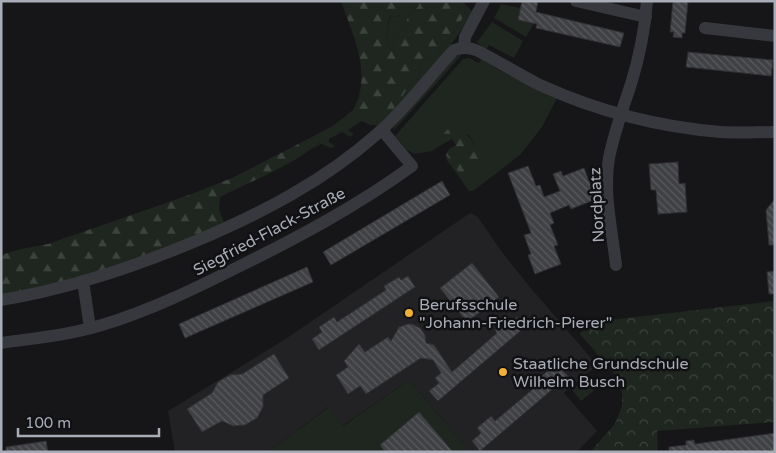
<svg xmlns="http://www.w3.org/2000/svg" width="776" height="453" viewBox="0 0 776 453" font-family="'Varela Round',sans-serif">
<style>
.built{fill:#222225}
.grass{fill:#1e261f}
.forest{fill:url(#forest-firs)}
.park{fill:url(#park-crowns)}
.building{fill:url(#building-back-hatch);stroke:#303034}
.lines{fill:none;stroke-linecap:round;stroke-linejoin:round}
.minor{stroke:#37383d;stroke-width:12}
.poi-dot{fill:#f2b134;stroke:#111113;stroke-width:2}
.labels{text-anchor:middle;stroke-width:5;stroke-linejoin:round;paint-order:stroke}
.street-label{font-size:16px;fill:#a8adb8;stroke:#111113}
.poi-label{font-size:16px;fill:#a8adb8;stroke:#111113;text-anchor:start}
</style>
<defs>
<pattern id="forest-firs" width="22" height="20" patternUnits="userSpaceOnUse" patternTransform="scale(1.25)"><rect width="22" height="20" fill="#1e261f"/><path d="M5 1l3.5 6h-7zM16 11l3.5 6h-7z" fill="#3c433d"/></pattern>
<pattern id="park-crowns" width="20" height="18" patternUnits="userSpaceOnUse" patternTransform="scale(1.25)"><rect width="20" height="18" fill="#1e261f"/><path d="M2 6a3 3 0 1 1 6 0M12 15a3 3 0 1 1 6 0" fill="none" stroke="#3c433d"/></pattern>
<pattern id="building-back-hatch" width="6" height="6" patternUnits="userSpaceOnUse" patternTransform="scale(1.25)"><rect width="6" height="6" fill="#404145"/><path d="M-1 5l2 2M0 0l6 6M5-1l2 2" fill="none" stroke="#595a5e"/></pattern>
</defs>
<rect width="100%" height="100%" fill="#161618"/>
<path class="built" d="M470,213L477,216L502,252L529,286L597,365L564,393L597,431L577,452H470L409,380L342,426L328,407L268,452H175L168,411L284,340Z"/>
<path class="grass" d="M409,1H420L418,7L409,14L405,25L398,34L393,45L388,47C385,38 387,26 391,17L399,16L403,3Z
M465,4L473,12C448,54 413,91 378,125H370L362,121L348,130L354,134L350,137L342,132L329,139V142L335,146L331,148L321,144L310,151L320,142L319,138H310L334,125L353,110L391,112L409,86L420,75C418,55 424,61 438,55C446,41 468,19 465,4Z
M501,4L521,8L518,20L534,23L526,37L494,18Z
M492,22L523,41L514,58L489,45L486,50L477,42Z
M462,54L435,85L393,131L394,127L455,57Z
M469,58L479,63L481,59L506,74L557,98L542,127L520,155L473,191H469L446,159V155L471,175C473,169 477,166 483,163L485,155L478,150L469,135L442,138L438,140L436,145L438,147L432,151L414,154L407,150L395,136L463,59Z
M588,377L597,388L581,401L572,390Z
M409,380L470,452H268L329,407L343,426Z"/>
<path class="forest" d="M341,1H409L403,3L404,12C400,17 396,16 390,17C387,26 385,39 388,47L393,45L398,34L405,25L409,14L418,7L420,1H462L465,4C468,19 446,41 438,55C424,61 418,55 420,75L409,86L391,113L353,110C373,74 353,36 341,1Z
M449,128C474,129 470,149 488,156L486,161C475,169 476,168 469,179C458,176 454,163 446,155L449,149L456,145L452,139L438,147L436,145V142Z
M310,138H320V142C292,166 253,180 220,197L219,209L226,228L151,260L1,300V255L21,249L48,244L189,195L232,178Z"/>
<path class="park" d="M775,301V422L657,431L658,452H590L615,424L622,406V392L618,378L580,334L581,332L601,321Z"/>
<path class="building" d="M522,1H538L536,12L624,33L620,47L536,28L537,24L518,20Z
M673,1H688L685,33H682V38L673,37L674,32H670Z
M688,52L773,60L771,76L686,67Z
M678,162L679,184L685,183L687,212L658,214L656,190H651L649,164Z
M528,166L536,186L540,185L544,197L560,191L553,174L561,171L563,176L584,168L596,199L571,209L569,205L550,213L554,223L550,225L558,245L554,246L561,264L535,274L528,255L531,254L524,235L531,233L508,173Z
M442,181L450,195L331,265L323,252Z
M775,199V245H769L766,210Z
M472,263L499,297L467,322L440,288Z
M307,267L313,282L185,338L179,324Z
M775,271V294H769L767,272Z
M408,276L415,287L319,350L312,339L322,332L319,327L334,317L337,322L386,290L384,286L399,277L401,280Z
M517,317L525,327L438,401L429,391L439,383L435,378L441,373L433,360L421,358L366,394L360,386L348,394L336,375L348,367L344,361L359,344L365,352L388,337L391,341L399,327L408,324H412L420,328L425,335L426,343L434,345L452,372L497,333L495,330L508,319L510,322Z
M274,354L289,378L263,395V407L257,418L245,425L233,426L222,421L202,432L187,409L212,393L218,382L230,375L242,374Z
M559,366L568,376L480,451L472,441L481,433L477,428L491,416L495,421L540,383L537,380L550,369L553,372Z
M419,412L453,452H385L380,445Z
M775,433V452H669V447L686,445V441L694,440L695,444Z
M46,441L48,452H6V447Z"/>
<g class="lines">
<path class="minor" d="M576,1L646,17
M705,28L775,36
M464,48L465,37L484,1
M616,265C612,230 603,193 609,158C614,133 623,108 631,84C639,58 645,28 647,1
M83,281L90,328
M1,300C68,289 134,267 196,241C262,213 324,181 377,134C406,109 428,78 454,50C462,47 468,47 476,50C498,61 518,74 540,85C597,111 659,127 721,132C739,133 757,132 775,132
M1,343C35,338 69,335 102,325C149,311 194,289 238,267C299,237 357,206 412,166L382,130"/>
</g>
<g class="poi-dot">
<circle cx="409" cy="313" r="5"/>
<circle cx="503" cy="372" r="5"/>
</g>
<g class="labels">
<g class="street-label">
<text transform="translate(596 205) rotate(-93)" y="6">Nordplatz</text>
<text transform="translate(269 231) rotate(-28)" y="6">Siegfried-Flack-Straße</text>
</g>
<g class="poi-label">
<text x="419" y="310">Berufsschule<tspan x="419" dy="18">"Johann-Friedrich-Pierer"</tspan></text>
<text x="513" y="369">Staatliche Grundschule<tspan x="513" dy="18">Wilhelm Busch</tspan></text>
</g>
</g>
<rect width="776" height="453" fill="none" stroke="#a8adb8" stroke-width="5"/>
<path d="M18 428v8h141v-8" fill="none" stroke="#a8adb8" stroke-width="2.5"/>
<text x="25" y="428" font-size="15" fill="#a8adb8" stroke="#111113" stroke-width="4" paint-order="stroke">100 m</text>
</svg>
